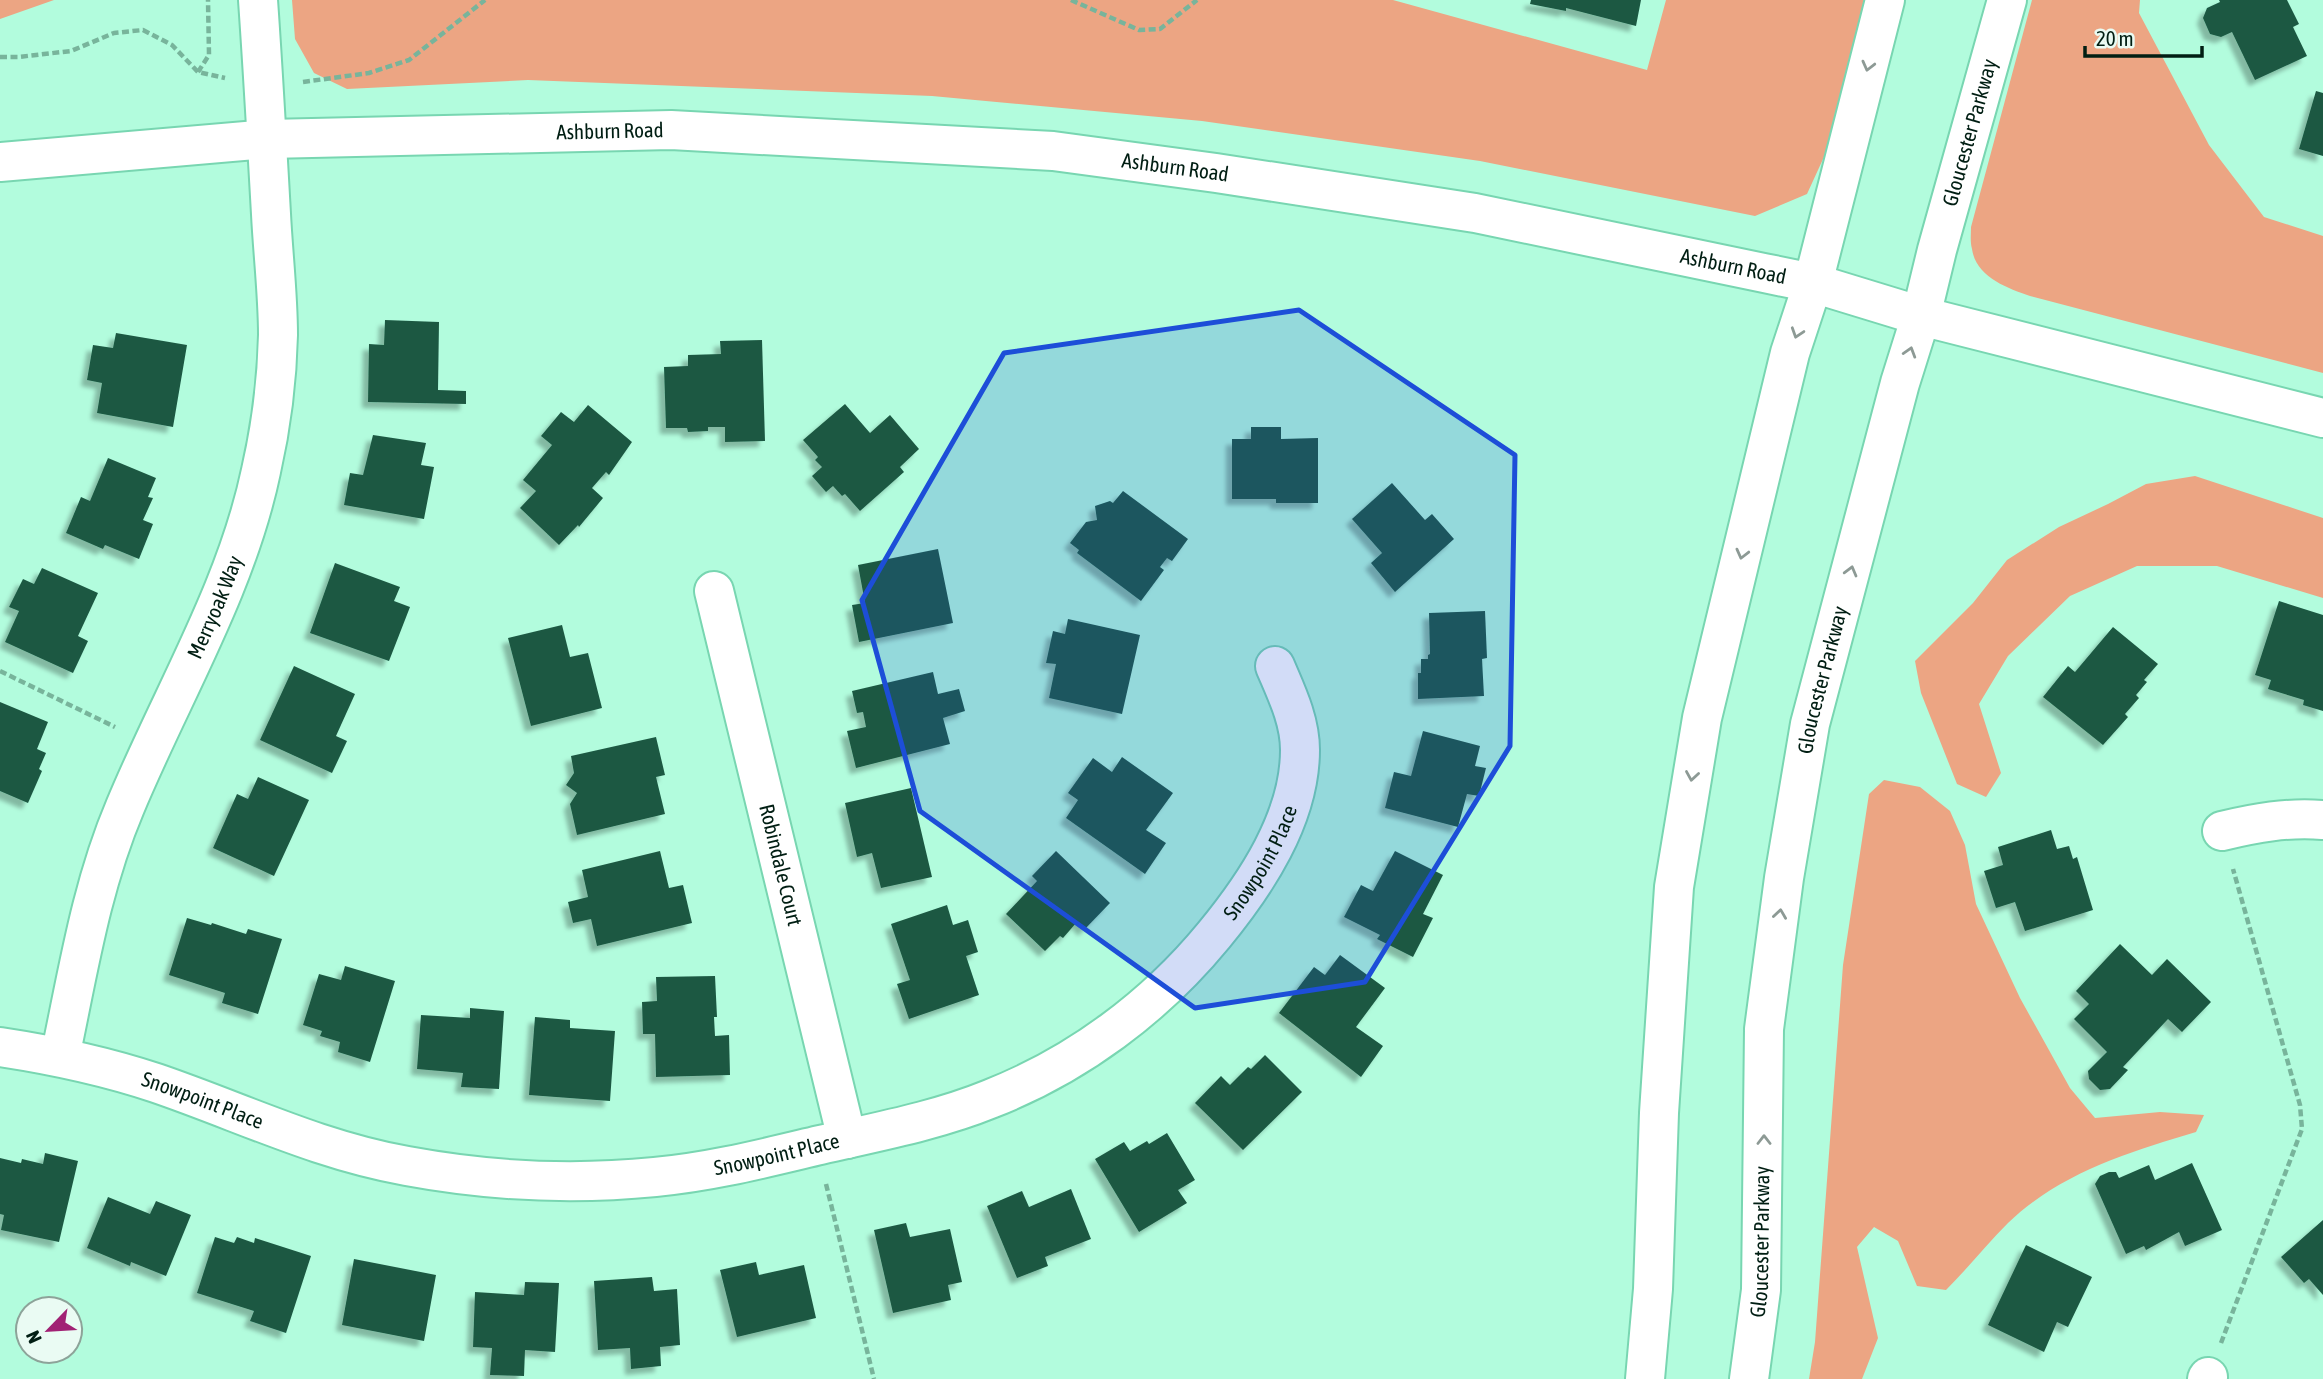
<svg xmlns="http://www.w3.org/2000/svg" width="2323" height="1379" viewBox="0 0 2323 1379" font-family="'Asap Condensed',sans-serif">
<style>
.green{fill:#eca583}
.building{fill:#1c5943;filter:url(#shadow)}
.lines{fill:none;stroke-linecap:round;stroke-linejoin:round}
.street-casing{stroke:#78d6b1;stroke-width:42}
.secondary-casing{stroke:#78d6b1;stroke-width:42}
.path{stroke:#78b49b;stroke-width:4.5;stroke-dasharray:7 3.5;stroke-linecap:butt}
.street{stroke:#fff;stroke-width:38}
.secondary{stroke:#fff;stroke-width:38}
.oneway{stroke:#8d9a95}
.marked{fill:#1d4ed8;fill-opacity:0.2;stroke:#1d4ed8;stroke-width:5;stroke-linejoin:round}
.labels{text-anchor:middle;stroke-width:7;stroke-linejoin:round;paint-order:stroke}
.street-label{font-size:21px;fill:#011e13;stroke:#eafbf3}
</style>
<defs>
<filter id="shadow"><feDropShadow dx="-6" dy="6" stdDeviation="2" flood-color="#0004"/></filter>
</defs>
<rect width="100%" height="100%" fill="#b2fcdd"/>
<path class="green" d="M0,0H54L0,19Z
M292,0H1393L1647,70L1666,0H1864L1829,146L1807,194L1755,216L1480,161L1202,121L932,96L528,80L347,89L314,73L295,39Z
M2032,0H2140L2139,13L2209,145L2264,217L2323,236V373L2030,296C2007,288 1976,277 1972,249C1970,242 1971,234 1971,227Z
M2195,476L2323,518V598L2217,566H2137L2070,596L2008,656L1979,704L2001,773L1986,797L1957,784L1921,693L1915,661L1973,603L2007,560L2059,527L2108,504L2146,484Z
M1884,780L1920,787L1950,811L1965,845L1976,904L2020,998L2070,1088L2095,1118L2160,1112L2204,1115L2196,1132C2129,1152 2060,1173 2008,1223C1987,1244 1968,1268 1946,1290L1917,1286L1898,1241L1874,1227L1857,1247L1878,1338L1862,1379H1809L1815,1342L1843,965L1869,794Z"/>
<path class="building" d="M1531,0H1641L1636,26L1566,8V11L1530,4Z
M2219,0H2287L2299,24L2293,27L2307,56L2255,80L2232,32L2221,37L2210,34L2203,18L2207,8L2220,2Z
M2316,91L2323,93V156L2299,149Z
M385,320L439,322L438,390L466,391V404L368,402L369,344L384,345Z
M116,333L187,345L173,427L97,413L102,383L87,380L93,345L113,348Z
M762,340L765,441L725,442V427H708V431L688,432L687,428H666L664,367L688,366V355L721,354L720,341Z
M845,404L870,433L890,415L919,449L900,467L904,472L860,511L845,494L842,496L833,486L826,492L812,476L822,467L815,460L818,457L803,440Z
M588,405L632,442L609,475L606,472L592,488L603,498L579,527L578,525L559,545L520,508L536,491L523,480L552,445L541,436L561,412L574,422Z
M1251,427H1281V439L1318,438V503H1276V499H1232V439H1251Z
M373,435L426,443L421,465L434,467L424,519L344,505L350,473L363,475Z
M108,458L156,478L148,497L153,498L143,520L153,524L139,559L105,545L103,549L66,533L81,497L90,501Z
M1392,483L1425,520L1432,514L1454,539L1395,592L1371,563L1382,553L1352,519Z
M1123,491L1188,539L1172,561L1167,558L1160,567L1164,570L1141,601L1077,553L1079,550L1070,543L1086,522L1097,520L1095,506L1110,501L1113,503Z
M938,549L953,623L859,642L852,605L865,603L858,565Z
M335,563L400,587L394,601L410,607L389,661L310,633Z
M42,568L98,593L78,636L88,641L73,673L5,642L19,611L9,607L23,579L34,584Z
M2279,601L2323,615V711L2303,705L2304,700L2268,689L2271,680L2255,675Z
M1485,611L1487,658L1482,659L1484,696L1418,699V673H1421V659H1428V655L1430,654L1429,613Z
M1068,619L1140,635L1122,714L1049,698L1056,664L1046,663L1053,631L1065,634Z
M562,625L570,657L588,653L602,708L531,726L508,638Z
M2113,627L2158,664L2144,680L2147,682L2136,695L2139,698L2125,714L2128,717L2103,745L2043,697L2068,666L2075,672Z
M294,666L355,694L336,736L347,741L332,773L260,740Z
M933,672L938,694L959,689L965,711L943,718L950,744L856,768L847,731L866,727L863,712L857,713L852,691Z
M0,702L48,722L37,749L46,753L39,769L42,771L28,803L0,791Z
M1423,731L1480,746L1475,766L1486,768L1479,796L1467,794L1458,827L1385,808L1394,772L1411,776Z
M656,737L665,775L656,777L665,814L577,835L570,804L577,793L566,785L574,773L571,756Z
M1122,757L1173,793L1146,830L1166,843L1145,874L1066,818L1078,800L1068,793L1093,758L1112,772Z
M258,777L309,800L274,876L213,848L237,794L248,799Z
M911,788L932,877L881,888L872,853L857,857L845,803Z
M2051,830L2057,849L2069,846L2073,859L2077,857L2093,910L2025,931L2015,902L1996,908L1984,871L2003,865L1998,847Z
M660,851L669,888L683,885L692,923L597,946L591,919L573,923L568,902L588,897L582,870Z
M1056,851L1110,903L1084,930L1077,922L1063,938L1060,936L1045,951L1006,914L1037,881L1032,876Z
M1395,851L1443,875L1423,914L1433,918L1413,957L1377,939L1380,935L1344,917L1361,885L1373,891Z
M947,905L953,925L968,920L978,952L966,956L979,995L909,1019L897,984L910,980L891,924Z
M187,918L211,925L212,923L246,934L248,929L282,939L258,1014L222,1003L225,993L169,975Z
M2120,944L2152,975L2167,959L2211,1002L2182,1032L2168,1019L2123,1067L2128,1070L2110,1089L2100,1090L2089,1079L2088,1071L2107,1052L2074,1019L2089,1004L2076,991Z
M1340,955L1385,988L1356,1027L1383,1046L1361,1077L1279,1013L1314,967L1325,975Z
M345,966L395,981L370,1062L338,1052L340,1042L320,1036L322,1031L303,1025L319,974L341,980Z
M715,976L717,1017H714L715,1036L729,1035L730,1075L656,1077L655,1034H643L642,1002L657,1001L656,977Z
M470,1008L504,1011L499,1089L461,1087L463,1073L417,1069L421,1015L470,1018Z
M535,1017L570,1020V1028L615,1031L610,1101L529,1095Z
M1265,1055L1302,1092L1243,1150L1195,1103L1221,1076L1230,1085L1248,1067L1251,1069Z
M1167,1133L1195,1180L1178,1190L1187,1203L1139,1232L1095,1159L1124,1142L1130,1151L1147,1141L1149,1144Z
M45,1153L78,1161L59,1242L1,1230L4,1215L0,1214V1158L21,1163L22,1159L43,1164Z
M2192,1163L2222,1230L2185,1246L2179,1232L2146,1250L2144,1246L2126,1254L2095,1184L2100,1176L2109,1172H2116L2119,1178L2149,1165L2155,1180Z
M1071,1189L1091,1239L1045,1257L1048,1266L1017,1278L987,1206L1022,1191L1029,1207Z
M108,1197L150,1214L156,1201L191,1215L166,1276L131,1262L130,1266L87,1248Z
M2323,1220V1295L2309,1279L2304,1283L2281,1257Z
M906,1223L910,1237L950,1229L962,1282L948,1285L951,1300L893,1313L874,1230Z
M215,1237L234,1243L237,1237L254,1243L255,1238L311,1256L286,1333L250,1321L254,1311L197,1293Z
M2026,1245L2092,1277L2068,1327L2057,1322L2044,1352L1988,1325Z
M354,1259L436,1275L424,1341L342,1325Z
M756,1262L759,1275L804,1265L816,1318L737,1337L720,1270Z
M652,1277L654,1291L677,1289L680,1345L660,1347L661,1366L631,1369L630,1348L598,1350L594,1281Z
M525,1282L559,1283L555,1352L525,1350L524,1376L490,1375L492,1348L473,1347L475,1292L524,1295Z"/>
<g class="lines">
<g class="street-casing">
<g id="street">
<path id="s1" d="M714,591L847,1139"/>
<path d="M2222,831C2255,823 2288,817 2323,820"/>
<path id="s2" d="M0,1047C53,1055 105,1066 156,1083C241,1112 317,1150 407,1166C488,1181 573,1185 655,1177C711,1172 765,1158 820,1145C876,1132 936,1121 990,1099C1077,1065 1155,1007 1214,935C1256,884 1300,818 1300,750C1300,720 1286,692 1275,666"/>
<path id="s3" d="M60,1057C78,972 91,887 125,807C171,696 236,590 261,471C271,427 277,380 278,335C278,295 273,254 271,214C267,143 263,71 258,0"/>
<path d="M2207,1379L2208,1377"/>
</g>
</g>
<g class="secondary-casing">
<g id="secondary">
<path id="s4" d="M0,162L268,139L671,130L1053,151L1216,173L1475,213L1764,273L1813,283L1921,316L2323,418"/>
<path d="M1645,1379L1653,1289L1659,1113L1674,887L1702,718L1790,353L1813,283L1885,0"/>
<path id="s5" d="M1749,1379L1761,1290L1764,1029L1784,878L1810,724L1900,383L1921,316L1937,250L2007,0"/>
</g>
</g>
<path class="path" d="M1071,0L1139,30L1160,29L1197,0
M0,57H18L71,51L114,33L143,30L172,45L198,72L225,78
M198,72L209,55L208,0
M303,82L369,73L409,60L485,0
M0,671L115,727
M826,1184L874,1379
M2221,1343L2302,1129L2300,1105L2233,869"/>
<use href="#street" class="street"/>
<use href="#secondary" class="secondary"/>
</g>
<defs><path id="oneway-chevron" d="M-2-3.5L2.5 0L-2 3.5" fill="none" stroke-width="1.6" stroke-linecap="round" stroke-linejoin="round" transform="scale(1.75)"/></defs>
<g class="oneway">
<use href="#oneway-chevron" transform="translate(1868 66) rotate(104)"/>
<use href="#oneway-chevron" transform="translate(1797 333) rotate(108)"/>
<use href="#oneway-chevron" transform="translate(1910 352) rotate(-73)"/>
<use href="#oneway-chevron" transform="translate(1742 554) rotate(104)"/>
<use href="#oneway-chevron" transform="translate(1851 571) rotate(-75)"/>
<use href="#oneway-chevron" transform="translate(1692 776) rotate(99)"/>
<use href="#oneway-chevron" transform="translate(1780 914) rotate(-82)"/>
<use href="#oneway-chevron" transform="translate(1764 1140) rotate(-90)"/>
</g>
<path class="marked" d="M1299,310L1515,455L1510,746L1365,982L1195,1008L920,811L862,600L1004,353Z"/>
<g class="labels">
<g class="street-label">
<text dy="7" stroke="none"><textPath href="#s4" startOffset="611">Ashburn Road</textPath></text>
<text dy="7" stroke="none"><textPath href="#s5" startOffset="1272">Gloucester Parkway</textPath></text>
<text dy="7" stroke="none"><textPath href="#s4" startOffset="1178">Ashburn Road</textPath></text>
<text dy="7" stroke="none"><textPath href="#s4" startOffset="1745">Ashburn Road</textPath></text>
<text dy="7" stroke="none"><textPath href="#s3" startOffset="478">Merryoak Way</textPath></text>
<text dy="7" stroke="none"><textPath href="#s5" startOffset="705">Gloucester Parkway</textPath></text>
<text dy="7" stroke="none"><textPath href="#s2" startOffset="1386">Snowpoint Place</textPath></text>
<text dy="7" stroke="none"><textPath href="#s1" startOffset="282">Robindale Court</textPath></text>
<text dy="7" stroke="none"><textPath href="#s2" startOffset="210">Snowpoint Place</textPath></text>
<text dy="7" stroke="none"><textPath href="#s2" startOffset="798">Snowpoint Place</textPath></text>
<text dy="7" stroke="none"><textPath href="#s5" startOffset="138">Gloucester Parkway</textPath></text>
</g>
</g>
<g transform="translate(49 1330) rotate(245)"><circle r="33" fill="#eafbf3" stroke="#8da399" stroke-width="2"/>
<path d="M0-5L12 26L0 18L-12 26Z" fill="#a12174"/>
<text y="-10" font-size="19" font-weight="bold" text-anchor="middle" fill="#011e13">N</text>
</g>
<path d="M2085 46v10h117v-10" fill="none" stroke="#011e13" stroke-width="3.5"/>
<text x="2096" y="46" font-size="21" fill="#011e13" stroke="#eafbf3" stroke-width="5" paint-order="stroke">20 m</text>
</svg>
